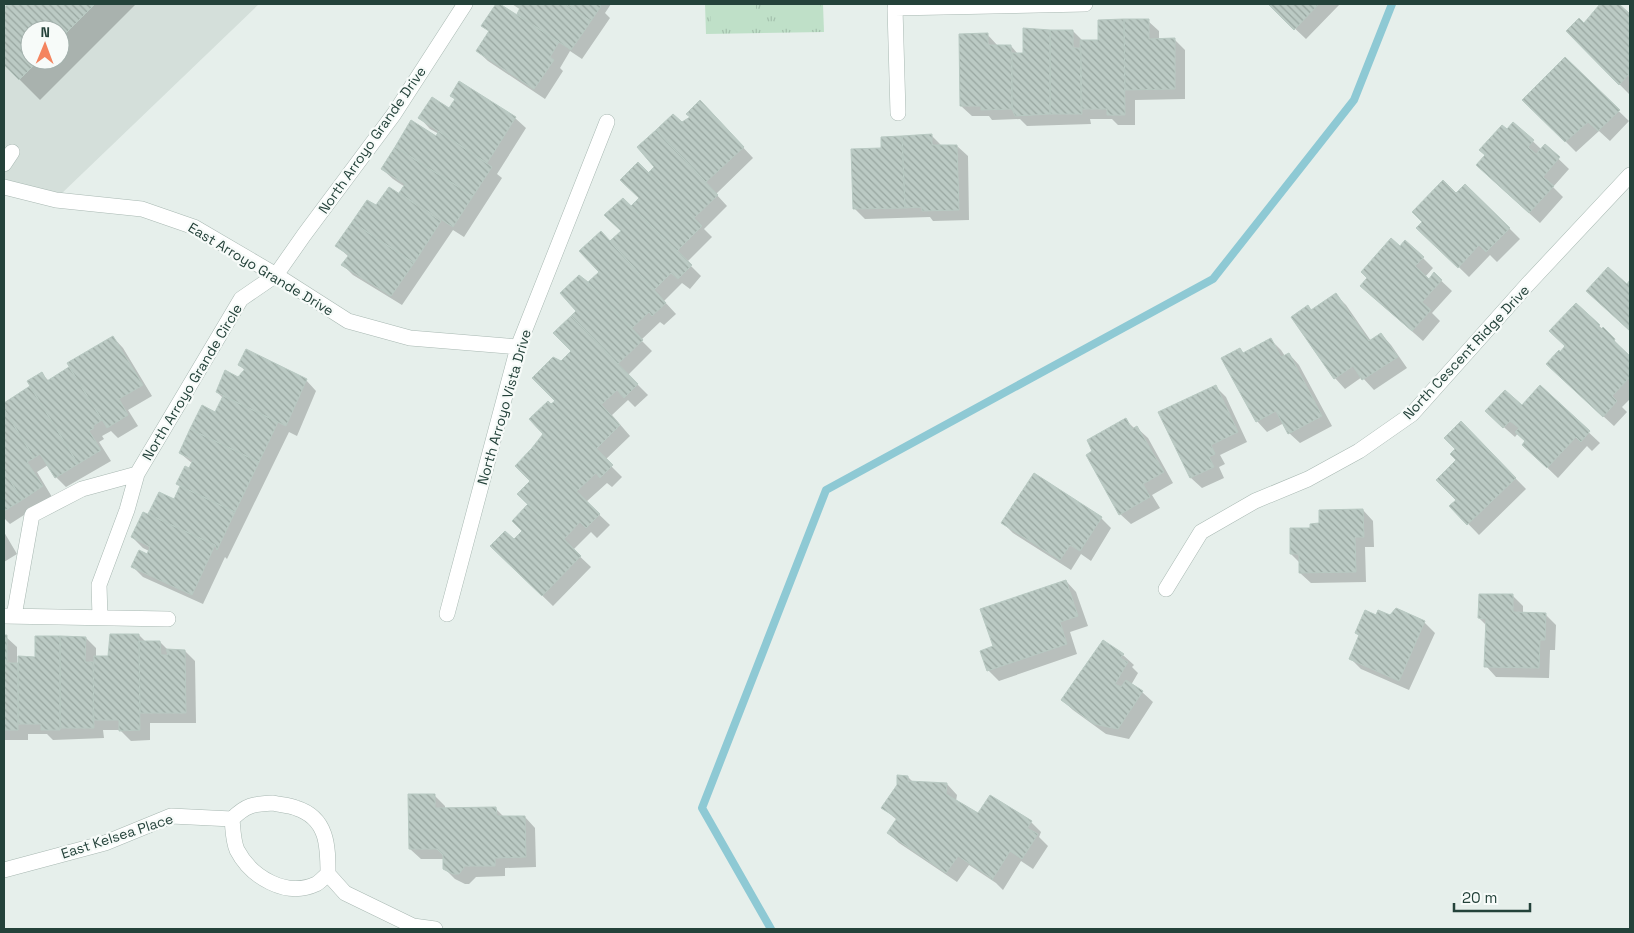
<svg xmlns="http://www.w3.org/2000/svg" width="1634" height="933" viewBox="0 0 1634 933" font-family="'Space Grotesk',sans-serif">
<style>
.built{fill:#d4dfda;fill-rule:evenodd}
.park{fill:url(#park-tufts)}
.pitch{fill:#bfe0c8}
.shadow{fill:#0003;fill-rule:evenodd}
.lines{fill:none;stroke-linecap:round;stroke-linejoin:round}
.stream{stroke:#8ec9d4;stroke-width:8}
.building{fill:url(#building-back-hatch);stroke:#b8c9c2}
.service-casing{stroke:#a8b8b2;stroke-width:16}
.minor-casing{stroke:#a8b8b2;stroke-width:16}
.service{stroke:#fff;stroke-width:15}
.minor{stroke:#fff;stroke-width:15}
.labels{text-anchor:middle;stroke-width:4.5;stroke-linejoin:round;paint-order:stroke}
.street-label{font-size:14px;fill:#24423a;stroke:#f7fbf9}
</style>
<defs>
<pattern id="park-tufts" width="24" height="20" patternUnits="userSpaceOnUse" patternTransform="scale(1.25)"><rect width="24" height="20" fill="#bfe0c8"/><path d="M3 7l-1-3M5 7V3M7 7l1-3M15 17l-1-3M17 17v-4M19 17l1-3" fill="none" stroke="#a4c1ad"/></pattern>
<pattern id="building-back-hatch" width="6" height="6" patternUnits="userSpaceOnUse" patternTransform="scale(1.25)"><rect width="6" height="6" fill="#bbcac4"/><path d="M-1 5l2 2M0 0l6 6M5-1l2 2" fill="none" stroke="#98a6a0"/></pattern>
</defs>
<rect width="100%" height="100%" fill="#e6efeb"/>
<path class="built" d="M4,4H259L60,195H4ZM30,30H60V60H30Z"/>
<path class="park" d="M705,4H823L824,32L706,34Z"/>
<path class="pitch" d="M711,4H756V25H711Z
M776,4H820V24H776Z"/>
<path class="shadow" d="M10,4H136L40,100L4,64V10ZM30,30H60V60H30Z
M497,4L517,16L521,10L512,4H611L605,13L610,18L582,59L570,51L560,68L563,71L545,99L488,61L477,51L489,32L483,25Z
M1269,4H1340L1306,39Z
M1602,4H1617L1630,15V95L1567,31L1584,25Z
M1099,21H1148L1159,31V40L1174,39L1185,50V99L1135,100V125H1118L1112,119H1090L1091,124L1027,126L1020,119L992,120L989,116H972L961,106L987,34L998,46H1011L1019,55L1073,31L1084,42L1099,41Z
M1565,59L1629,121L1610,141L1599,131L1576,152L1524,100Z
M449,110L515,118L526,128L497,174L502,178L464,237L453,230L402,305L353,275L343,265L349,257L337,246L377,207L400,195L405,187L393,179L382,169L436,138L439,134L430,129L420,118Z
M710,112L753,158L716,194L727,206L704,229L712,237L687,262L701,276L690,289L682,283L664,301L676,314L664,325L660,322L641,340L652,351L628,375L648,395L635,407L628,400L612,415L630,436L605,460L622,477L612,487L607,483L586,502L610,525L597,538L591,532L573,550L591,567L553,606L502,557L524,531L529,505L532,481L516,466L545,434L551,406L557,401L561,362L573,351L578,311L588,283L601,272L611,242L622,231L631,207L640,198L649,174L656,167L639,147L673,115L682,124Z
M1514,123L1542,150L1545,146L1569,169L1553,187L1563,197L1540,223L1488,176L1487,155Z
M932,136L942,146H957L968,156L969,220L933,221L930,217L865,219L855,209L882,149Z
M1456,195L1509,228L1520,239L1497,262L1490,255L1469,277L1429,238Z
M1400,247L1423,258L1433,268L1425,277L1429,280L1434,274L1452,291L1432,313L1440,321L1423,341L1372,296Z
M1336,295L1346,305L1371,341L1381,334L1391,345L1407,368L1374,390L1362,377L1345,389L1335,378L1312,311Z
M1577,305L1614,340L1630,357V399L1622,407L1627,412L1614,426L1558,375L1560,353L1567,347Z
M113,337L123,348L152,396L128,410L138,426L118,438L111,431L102,436L104,439L99,442L111,461L66,487L56,477L48,465L37,472L52,497L10,524L4,518V403L32,386L42,374L49,381L70,368Z
M1271,340L1281,350L1285,356L1289,354L1299,365L1332,426L1300,443L1289,433L1284,423L1267,432L1257,421L1240,350L1244,354Z
M240,365L306,380L316,391L297,436L289,432L227,559L225,557L203,604L143,577L133,567L147,556L149,551L143,548L132,537L149,516L160,494L175,501L181,487L178,483L193,464L180,453L216,413L223,398L217,392L239,379L245,371Z
M1215,386L1226,397L1247,442L1220,455L1225,464L1219,467L1224,478L1202,488L1191,478L1160,413Z
M1540,387L1600,443L1592,451L1587,446L1558,478L1534,455L1526,442L1518,433L1515,437L1497,421L1522,407Z
M1126,420L1135,429L1137,428L1148,438L1173,483L1152,495L1160,508L1131,524L1120,514L1094,451Z
M1461,423L1526,489L1479,535L1451,506L1457,500L1458,460Z
M1363,510L1373,521L1374,547H1365L1366,582L1311,583L1300,573V563L1291,554L1312,529L1320,524Z
M1101,518L1111,528L1091,561L1081,554L1071,570L1013,533L1003,523Z
M4,532L17,554L4,562Z
M1066,581L1076,592L1088,626L1070,632L1077,654L999,681L988,670L994,647Z
M1513,596L1523,606V613L1545,614L1556,625L1555,650H1550L1549,678L1496,677L1486,666L1487,626L1479,618Z
M1376,616L1391,617L1424,622L1435,633L1409,690L1361,669L1350,658L1360,636L1356,633Z
M139,635L146,642H160L168,650L185,651L195,661L196,723H150V740L131,741L120,730H103L104,738L53,740L47,734H28V740H4V637H6L17,647V664L86,638L96,648V657H110Z
M1103,642L1123,655L1134,665L1132,667L1138,673L1131,685L1142,692L1153,702L1129,739L1106,734L1073,710L1062,700Z
M908,777L913,782L947,784L957,795L956,801L978,815L1031,822L1041,832L1039,837L1048,846L1033,869L1021,861L1003,890L996,883L969,865L957,882L899,843L888,833L897,820L883,808Z
M434,795L445,806V810L496,809L505,818L525,817L535,828L536,867L505,868V876L476,877L469,884H465L455,879L444,868L445,859H421L410,849Z"/>
<g class="lines">
<path class="stream" d="M771,929L702,808L826,490L1213,279L1354,100L1392,4"/>
</g>
<path class="building" d="M8,4H95L60,39V30H30V60H39L19,80L4,65V8Z
M496,4H500L559,42L550,57L554,60L534,89L476,51L489,31L481,26Z
M514,4H565L591,21L571,50L517,14L520,8Z
M565,4H597L601,6L591,21Z
M1268,4H1319L1294,30Z
M1600,4H1619L1630,14V73L1619,85L1566,31L1579,18L1584,23Z
M1124,19L1125,115H1107V109H1081L1080,40H1098V20Z
M1124,19H1149V39L1175,38V89L1125,90Z
M1023,28L1050,30V114L1015,116L1012,109V53H1023Z
M1050,30H1073V48H1081L1082,114H1050Z
M988,33V45H1011L1012,109L981,110V106H960L959,34Z
M1565,57L1620,110L1598,131L1588,122L1565,142L1522,100Z
M459,81L516,117L487,163L418,118L432,97L449,108L455,99L450,96Z
M700,100L744,147L706,182L656,130L673,114L682,122L690,117L686,114Z
M411,120L436,136L439,131L492,167L473,196L395,147Z
M1513,122L1534,140L1528,147L1536,154L1545,144L1560,157L1543,177L1554,186L1529,213L1476,165L1485,155L1479,150L1502,125L1507,129Z
M656,130L718,195L694,218L649,172L654,167L637,147Z
M932,134V145H957L959,210L922,211V207L905,208L902,136Z
M902,136L905,208L853,209L851,149L881,148V137Z
M395,147L473,196L453,227L399,193L405,184L381,169Z
M638,162L702,226L677,251L631,206L639,198L620,180Z
M1443,180L1456,193L1465,184L1510,228L1486,252L1479,245L1458,268L1416,228L1422,222L1412,212Z
M389,187L441,221L414,263L352,222L367,200L376,205Z
M623,198L692,265L678,279L671,273L654,290L610,241L621,231L604,215Z
M352,222L414,263L391,296L341,265L349,255L335,246Z
M601,231L666,303L652,316L649,312L631,329L588,282L599,272L579,251Z
M1391,238L1400,246L1405,240L1424,257L1415,266L1429,279L1434,272L1442,280L1422,302L1431,310L1412,331L1360,286L1367,278L1361,272Z
M1608,267L1627,284L1630,280V331L1586,291Z
M579,275L588,282L643,340L618,364L571,316L576,311L560,293Z
M1336,293L1369,341L1381,333L1398,357L1362,380L1353,366L1334,379L1291,317L1308,305L1311,310Z
M1576,303L1600,325L1598,327L1601,329L1603,327L1615,339L1614,341L1630,356V377L1612,396L1617,401L1603,417L1546,364L1559,350L1560,352L1565,346L1549,331Z
M571,316L638,384L624,398L617,390L602,404L561,361L571,351L553,333Z
M113,336L143,385L119,399L128,415L107,428L67,363Z
M1271,338L1281,357L1289,353L1322,416L1288,434L1276,411L1256,422L1221,358L1240,348L1243,353Z
M246,349L307,379L286,426L216,392L225,370L238,377L245,369L238,365Z
M553,357L561,361L620,425L596,449L551,404L555,401L532,378Z
M69,367L102,420L93,426L94,428L89,431L101,450L78,464L27,381L42,372L47,381Z
M1216,385L1238,432L1211,445L1215,454L1209,457L1214,467L1190,478L1158,412Z
M1540,385L1590,431L1581,442L1576,437L1547,468L1522,445L1525,441L1515,432L1519,428L1510,421L1503,428L1485,411L1505,390L1522,405Z
M30,386L78,464L55,478L40,454L34,458L4,409V403Z
M223,396L278,422L259,462L190,429L202,405L215,412Z
M548,401L613,465L600,478L596,473L577,491L532,448L543,434L529,419Z
M4,409L34,458L27,462L43,486L22,500L4,470Z
M1126,418L1132,429L1137,426L1164,472L1143,484L1150,497L1119,515L1086,455L1092,451L1087,440Z
M1461,421L1516,478L1467,525L1449,506L1456,500L1436,480L1456,460L1450,454L1455,449L1444,438Z
M190,429L259,462L235,512L176,484L185,466L189,468L193,460L179,453Z
M532,448L600,514L586,528L580,522L564,539L517,494L530,481L515,466Z
M4,470L22,500L4,511Z
M1034,473L1102,517L1080,551L1070,545L1060,560L1001,523Z
M180,486L235,512L217,550L215,545L148,514L159,492L174,499Z
M528,504L581,556L542,596L490,546L505,531L514,539L522,531L512,521Z
M1363,509L1364,537H1355L1356,572L1299,573V554H1290V528H1310V524L1319,523V510Z
M143,512L215,545L192,595L131,567L139,550L147,554L150,547L131,537Z
M1066,580L1078,616L1060,622L1067,644L987,671L980,651L993,646L980,609Z
M1479,594H1513V612L1546,613L1545,640H1540L1539,668L1484,667L1486,619L1478,618Z
M1396,608L1425,621L1399,681L1349,659L1359,635L1355,633L1365,610L1376,615L1378,610L1390,615Z
M110,634H139L140,730L119,731V720H93L94,656H108Z
M4,635H7V663H18V730H4Z
M35,636H60V730H41V724H18V656L35,657Z
M60,636L86,637L85,662H93L94,728H60Z
M1103,640L1124,654L1120,658L1128,662L1115,684L1121,687L1126,680L1143,691L1118,729L1094,724L1061,700Z
M139,641H160L161,655H168L166,649L185,650L186,713H140Z
M897,775L908,776V781L947,783L946,794L978,813L990,795L1032,821L1027,828L1038,834L1022,859L1010,851L992,880L990,877L958,856L946,873L887,833L897,818L881,808L897,785Z
M408,794H435V808L496,807L497,816H525L526,857L495,858V866H465L459,874H453L443,869V855L437,849H409Z"/>
<g class="lines">
<g class="service-casing">
<path id="service" d="M4,164L12,152"/>
</g>
<g class="minor-casing">
<path id="minor" d="M898,113L895,8L1085,4
M4,187L56,200L142,209L194,227L276,275L348,321L410,338L518,347
M1166,589L1201,532L1255,501L1308,479L1359,451L1412,414L1527,285L1630,175
M447,614L518,347L607,122
M4,616L168,619
M14,616L32,515L82,489L137,474
M100,617L99,585L127,510L137,474L241,299L276,275L304,235L394,114L465,4
M273,803C281,805 289,805 296,808C328,818 328,847 328,874C324,877 320,882 316,884C286,898 251,877 237,850C233,841 233,829 232,819C246,805 253,804 273,803Z
M4,870L105,843L171,816L232,819
M328,874L345,893L413,926L435,929"/>
</g>
<use href="#service" class="service"/>
<use href="#minor" class="minor"/>
</g>
<g class="labels">
<g class="street-label">
<text transform="translate(372 140) rotate(-55)" y="5">North Arroyo Grande Drive</text>
<text transform="translate(261 269) rotate(31)" y="5">East Arroyo Grande Drive</text>
<text transform="translate(1466 352) rotate(-47)" y="5">North Cescent Ridge Drive</text>
<text transform="translate(192 382) rotate(-59)" y="5">North Arroyo Grande Circle</text>
<text transform="translate(504 407) rotate(-74)" y="5">North Arroyo Vista Drive</text>
<text transform="translate(117 836) rotate(-18)" y="5">East Kelsea Place</text>
</g>
</g>
<rect width="1634" height="933" fill="none" stroke="#24423a" stroke-width="10"/>
<g transform="translate(45 45) rotate(1)"><circle r="24" fill="#f7fbf9" stroke="#a3b1ad"/>
<path d="M0-4L9 19L0 12L-9 19Z" fill="#f4845f"/>
<text y="-8" font-size="14" font-weight="bold" text-anchor="middle" fill="#24423a">N</text>
</g>
<path d="M1454 903v8h76v-8" fill="none" stroke="#24423a" stroke-width="2.5"/>
<text x="1462" y="903" font-size="15" fill="#24423a" stroke="#f7fbf9" stroke-width="4" paint-order="stroke">20 m</text>
</svg>
